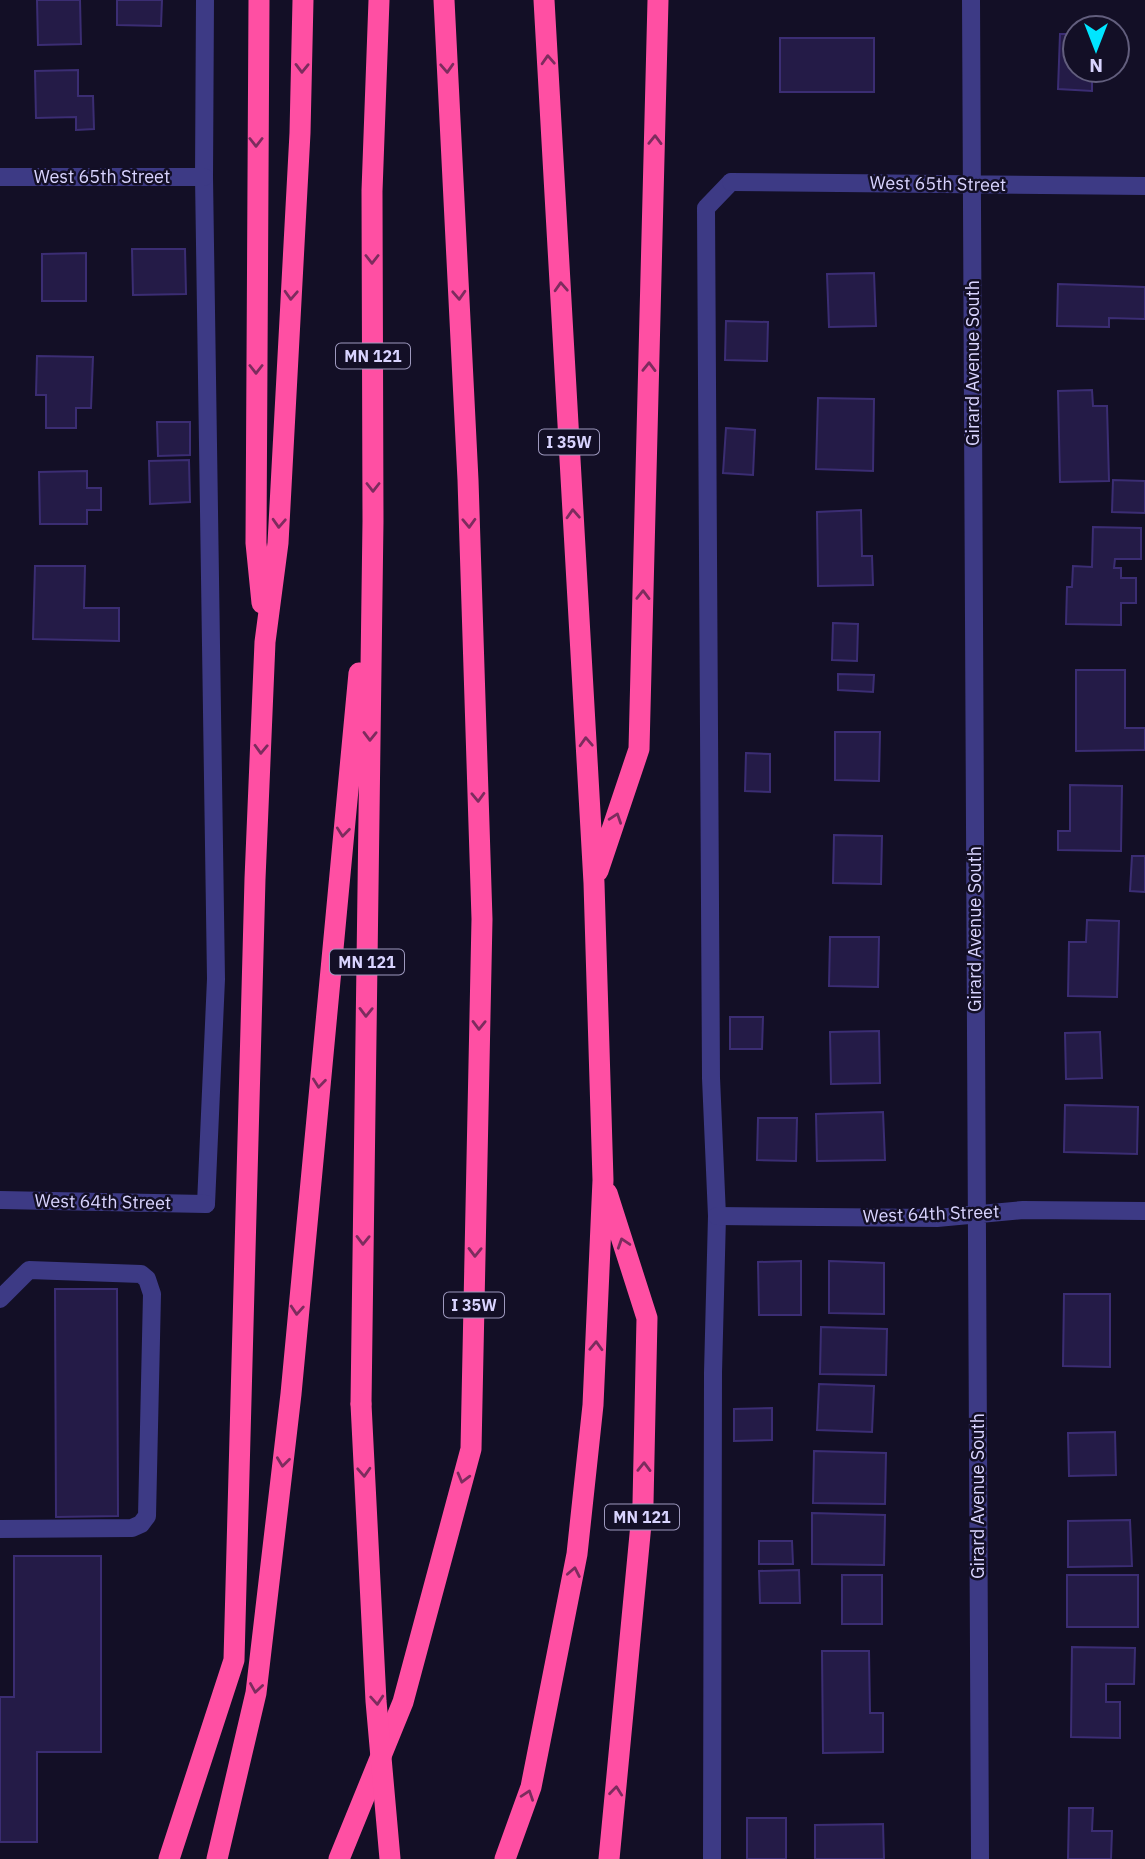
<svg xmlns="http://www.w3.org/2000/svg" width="1145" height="1859" viewBox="0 0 1145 1859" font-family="'IBM Plex Sans',sans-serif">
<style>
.building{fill:#241b47;stroke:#3b2d73;stroke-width:2}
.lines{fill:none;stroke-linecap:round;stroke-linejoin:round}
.lane{stroke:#3d3a85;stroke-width:18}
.street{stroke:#3d3a85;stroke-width:18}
.highway{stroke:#ff4fa3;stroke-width:21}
.highway-bridge{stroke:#ff4fa3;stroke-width:21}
.oneway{stroke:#7d2c5e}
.labels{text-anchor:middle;stroke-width:5;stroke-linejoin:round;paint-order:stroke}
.shield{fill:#130f26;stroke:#9e99be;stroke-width:2}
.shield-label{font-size:16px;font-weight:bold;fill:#d9d4ff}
.street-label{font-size:18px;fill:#d9d4ff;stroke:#130f26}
</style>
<rect width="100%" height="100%" fill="#130f26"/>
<path class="building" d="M37,0H80L81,44L38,45Z
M117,0H162L161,26L117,25Z
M1060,34H1075V70H1092V91L1058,89Z
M780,38H874V92H780Z
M78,70V96H93L94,129L76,130V117L36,118L35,71Z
M132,249H185L186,294L133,295Z
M86,253V301H42V254Z
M874,273L876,326L829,327L827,274Z
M1058,284L1145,287V319L1109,318V327L1057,326Z
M726,321L768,322L767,361L725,360Z
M37,356L93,357L91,408H76V428H46V395H36Z
M1092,390L1093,406H1107L1109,481L1060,482L1058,391Z
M818,398L874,399L873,471L816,469Z
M157,422H190V455L158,456Z
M726,428L755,430L753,475L723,473Z
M189,460L190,502L150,504L149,461Z
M87,471V488H101V510H87V524H40L39,472Z
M1113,480L1145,481V513L1112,512Z
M861,510L862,556H872L873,585L818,586L817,512Z
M1093,527L1141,528V559H1115L1114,568H1121V578H1136V603H1121V625L1066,624L1067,587H1072L1073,566L1092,567Z
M35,566H85L84,608H119V641L33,639Z
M833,623L858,624L857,661L832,660Z
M1076,670H1125V728H1145V750L1076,751Z
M838,674L874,675L873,692L838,690Z
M835,732H880L879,781L835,780Z
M746,753L770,754V792L745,791Z
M1070,785L1122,786L1121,851L1058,850V831H1070Z
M834,835L882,836L881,884L833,883Z
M1132,856H1145V892L1130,891Z
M1087,920L1119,921L1117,997L1068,996L1069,942H1086Z
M830,937H879L878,987L829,986Z
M730,1017H763L762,1049H730Z
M879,1031L880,1083L831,1084L830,1032Z
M1100,1032L1102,1078L1066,1079L1065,1033Z
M1065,1105L1138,1107L1137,1154L1064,1152Z
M883,1112L885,1160L817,1161L816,1114Z
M758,1118H797L796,1161L757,1160Z
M801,1261V1315H759L758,1262Z
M829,1261L884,1263V1314L829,1313Z
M55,1289H117L118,1516L56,1517Z
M1064,1294H1110V1367L1063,1366Z
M821,1327L887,1329L886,1375L820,1374Z
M819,1384L874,1386L872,1432L817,1430Z
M772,1408V1440L734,1441V1409Z
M1115,1432L1116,1475L1069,1476L1068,1433Z
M814,1451L886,1453L885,1504L813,1503Z
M812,1513L885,1515L884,1565L812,1564Z
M1130,1520L1132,1566L1068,1567V1521Z
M759,1541H792L793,1564H759Z
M14,1556H101V1752H37V1842H0V1697H14Z
M799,1570L800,1603H760L759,1571Z
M842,1575H882V1624H842Z
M1067,1575H1138V1627H1067Z
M1072,1647L1135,1648L1134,1684H1106V1702H1120V1738L1071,1737Z
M822,1651H869L870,1713H883V1752L823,1753Z
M1069,1808H1093L1092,1831H1112L1111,1859H1068Z
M747,1818H786V1859H747Z
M883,1824L884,1859H815V1825Z"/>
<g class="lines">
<path class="lane" d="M205,0L204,177L216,979L206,1204
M0,1299L29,1270L141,1274L147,1279L152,1294L147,1516L141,1524L132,1528L0,1529
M712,1859L713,1373L717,1216L711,1078L706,208L731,182"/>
<path class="street" d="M971,0L980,1859
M0,177H204
M731,182L1145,186
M0,1200L206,1204
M717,1216L937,1218L1023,1210L1145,1211"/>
<path class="highway" d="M259,0L256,543L262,603
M598,871L639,749L658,0
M607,1193L647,1318L643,1503L609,1859
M361,1404L373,521L372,191L379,0
M169,1859L234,1660L255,879L265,642L278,543L300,133L303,0
M217,1859L256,1693L291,1394L359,673
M339,1859L403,1702L471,1449L482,919L468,480L444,0
M505,1859L531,1787L577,1554L593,1405L603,1180L594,883L544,0"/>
<path class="highway-bridge" d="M361,1404L376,1701L390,1859"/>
</g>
<defs><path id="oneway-chevron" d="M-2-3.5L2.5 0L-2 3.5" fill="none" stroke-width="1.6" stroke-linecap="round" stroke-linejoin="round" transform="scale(1.75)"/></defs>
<g class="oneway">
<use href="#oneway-chevron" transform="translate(548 60) rotate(-93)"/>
<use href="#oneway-chevron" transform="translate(302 68) rotate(91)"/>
<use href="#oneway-chevron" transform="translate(447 68) rotate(87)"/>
<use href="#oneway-chevron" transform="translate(655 140) rotate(-89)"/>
<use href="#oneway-chevron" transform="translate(256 142) rotate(90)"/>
<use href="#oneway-chevron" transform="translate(372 259) rotate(90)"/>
<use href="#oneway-chevron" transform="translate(561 287) rotate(-93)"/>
<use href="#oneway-chevron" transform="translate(291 295) rotate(93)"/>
<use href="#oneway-chevron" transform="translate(459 295) rotate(87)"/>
<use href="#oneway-chevron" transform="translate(649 367) rotate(-89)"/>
<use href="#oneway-chevron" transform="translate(256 369) rotate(90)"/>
<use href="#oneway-chevron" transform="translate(373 487) rotate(90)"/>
<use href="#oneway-chevron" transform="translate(573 514) rotate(-93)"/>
<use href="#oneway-chevron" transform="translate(279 523) rotate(93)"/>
<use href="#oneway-chevron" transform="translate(469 523) rotate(88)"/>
<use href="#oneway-chevron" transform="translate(643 595) rotate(-89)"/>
<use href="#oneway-chevron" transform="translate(370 736) rotate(91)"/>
<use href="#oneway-chevron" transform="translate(586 742) rotate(-93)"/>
<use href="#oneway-chevron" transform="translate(261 749) rotate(92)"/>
<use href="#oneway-chevron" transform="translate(478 797) rotate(88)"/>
<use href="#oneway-chevron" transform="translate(616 818) rotate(-71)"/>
<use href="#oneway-chevron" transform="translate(343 832) rotate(96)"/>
<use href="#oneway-chevron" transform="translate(366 1012) rotate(91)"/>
<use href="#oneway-chevron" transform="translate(479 1025) rotate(91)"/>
<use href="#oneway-chevron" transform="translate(319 1083) rotate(96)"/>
<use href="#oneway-chevron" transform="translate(363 1240) rotate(91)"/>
<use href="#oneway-chevron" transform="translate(623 1243) rotate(-108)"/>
<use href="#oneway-chevron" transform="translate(475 1252) rotate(91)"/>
<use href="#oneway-chevron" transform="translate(297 1310) rotate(94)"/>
<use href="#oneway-chevron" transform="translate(596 1346) rotate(-88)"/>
<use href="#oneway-chevron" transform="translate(283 1462) rotate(97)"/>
<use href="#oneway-chevron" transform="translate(644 1467) rotate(-89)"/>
<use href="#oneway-chevron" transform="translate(364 1472) rotate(87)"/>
<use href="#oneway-chevron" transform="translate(463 1478) rotate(105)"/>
<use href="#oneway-chevron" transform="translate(574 1572) rotate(-79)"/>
<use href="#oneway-chevron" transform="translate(256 1688) rotate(99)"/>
<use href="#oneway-chevron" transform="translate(377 1700) rotate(86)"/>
<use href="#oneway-chevron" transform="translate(616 1791) rotate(-84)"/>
<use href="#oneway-chevron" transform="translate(528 1795) rotate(-71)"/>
</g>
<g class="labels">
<g class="shield">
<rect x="336" y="343.5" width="74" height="25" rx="5"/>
<rect x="539" y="429.5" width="60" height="25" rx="5"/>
<rect x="330" y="949.5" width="74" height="25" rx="5"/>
<rect x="444" y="1292.5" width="60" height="25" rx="5"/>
<rect x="605" y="1504.5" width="74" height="25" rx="5"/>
</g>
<g class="shield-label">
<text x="373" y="362">MN 121</text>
<text x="569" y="448">I 35W</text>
<text x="367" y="968">MN 121</text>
<text x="474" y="1311">I 35W</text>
<text x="642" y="1523">MN 121</text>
</g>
<g class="street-label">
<text x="102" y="183">West 65th Street</text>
<text transform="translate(938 184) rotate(1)" y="6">West 65th Street</text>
<text transform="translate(973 363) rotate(-90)" y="6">Girard Avenue South</text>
<text transform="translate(975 929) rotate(-90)" y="6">Girard Avenue South</text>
<text transform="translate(103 1202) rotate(1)" y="6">West 64th Street</text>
<text transform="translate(931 1214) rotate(-2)" y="6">West 64th Street</text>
<text transform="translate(978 1496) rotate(-90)" y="6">Girard Avenue South</text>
</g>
</g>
<g transform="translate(1096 49) rotate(180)"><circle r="33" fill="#130f26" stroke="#625e7d" stroke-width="2"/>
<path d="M0-5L12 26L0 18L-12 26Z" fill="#00e5ff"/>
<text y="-10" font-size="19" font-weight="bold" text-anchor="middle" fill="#d9d4ff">N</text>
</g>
</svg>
